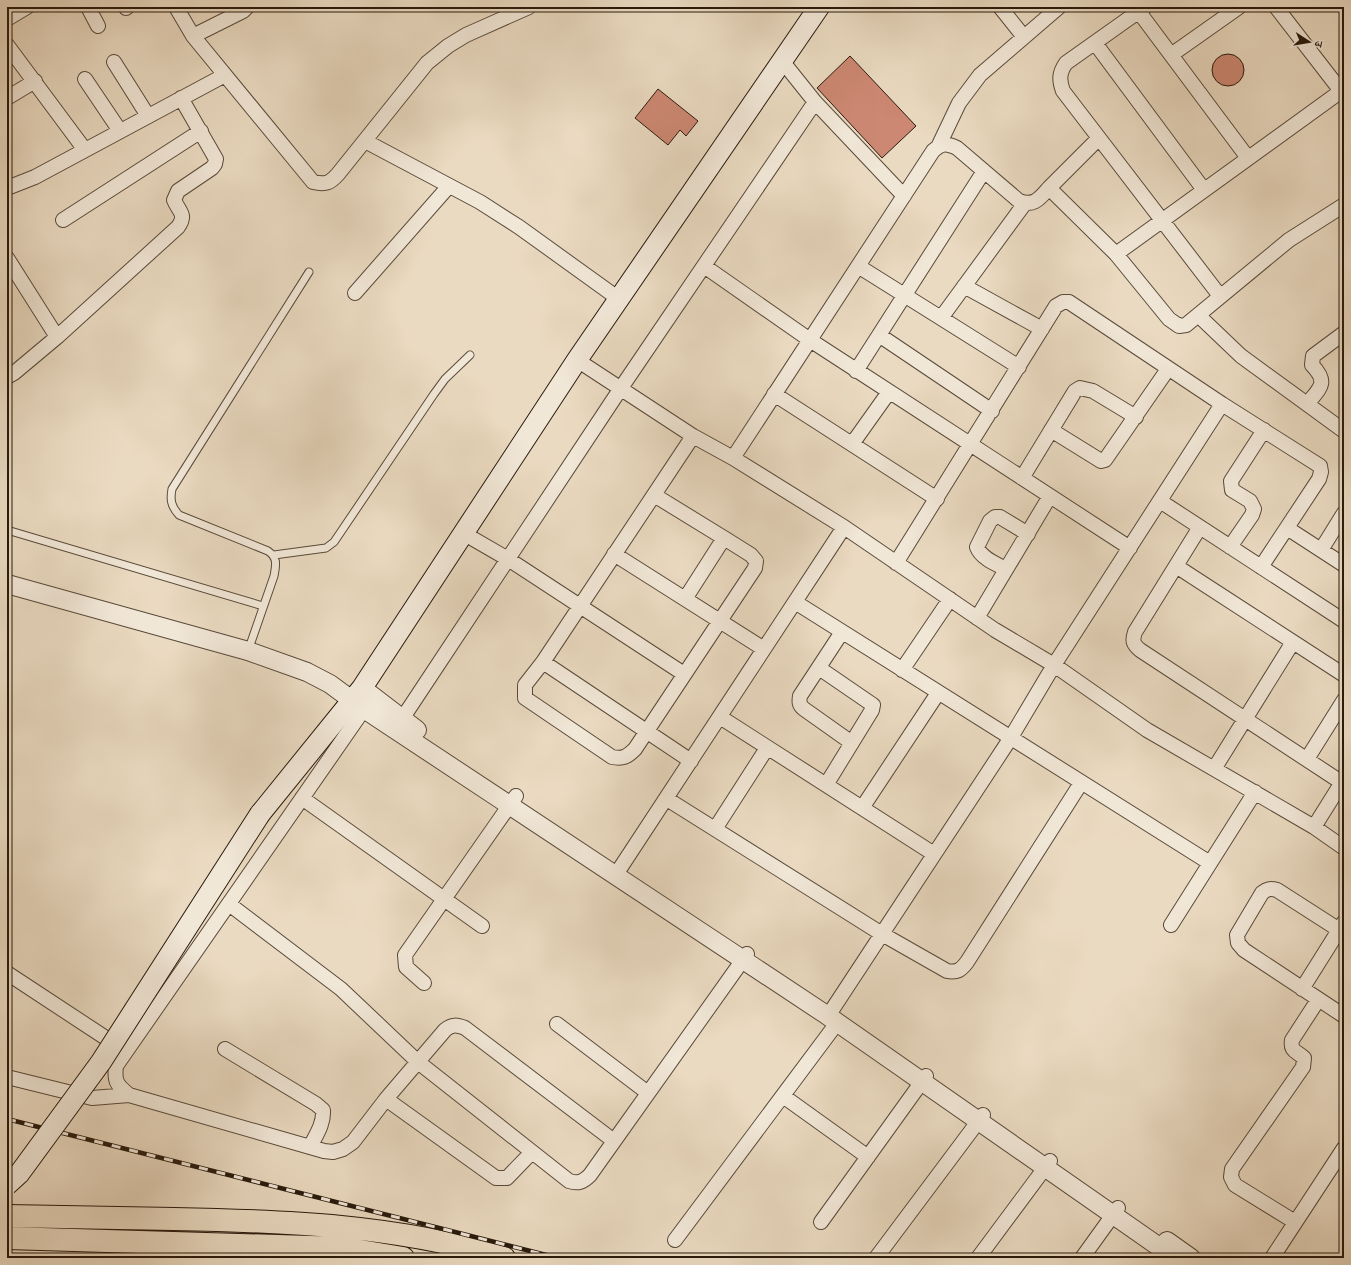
<svg xmlns="http://www.w3.org/2000/svg" width="1351" height="1265" viewBox="0 0 1351 1265" font-family="'Sorts Mill Goudy','Noto Serif Devanagari',serif">
<style>
.building{fill:#cd8873;stroke:#291a0d}
.lines{fill:none;stroke-linecap:round;stroke-linejoin:round}
.service-casing{stroke:#594a3a;stroke-width:9}
.minor-casing{stroke:#594a3a;stroke-width:16}
.tertiary-casing{stroke:#594a3a;stroke-width:20}
.secondary-casing{stroke:#291a0d;stroke-width:22}
.trunk-casing{stroke:#291a0d;stroke-width:24}
.service{stroke:#f1e7d7;stroke-width:7}
.minor{stroke:#f1e7d7;stroke-width:14}
.tertiary{stroke:#f1e7d7;stroke-width:18}
.secondary{stroke:#f1e7d7;stroke-width:20}
.trunk{stroke:#eadac1;stroke-width:22}
.rail-casing{stroke:#291a0d;stroke-width:4.5}
.rail{stroke:#f1e7d7;stroke-width:3;stroke-dasharray:9;stroke-linecap:butt}
.secondary-bridge-casing{stroke:#291a0d;stroke-width:22;stroke-linecap:butt}
.secondary-bridge{stroke:#f1e7d7;stroke-width:20}
</style>
<rect width="100%" height="100%" fill="#eadac1"/>
<filter id="stains"><feTurbulence type="fractalNoise" baseFrequency=".005" numOctaves="4"/><feColorMatrix values="0 0 0 0 .2 0 0 0 0 .09 0 0 0 0 .02 0 0 0 .5 -.17"/></filter>
<radialGradient id="worn" r=".72"><stop offset=".6" stop-color="#630" stop-opacity="0"/><stop offset="1" stop-color="#630" stop-opacity=".3"/></radialGradient>
<path class="building" d="M1212 70a16 16 0 1 1 32 0a16 16 0 1 1-32 0Z
M850,56L916,126L882,158L817,88Z
M658,89L698,121L686,136L680,130L668,145L635,118Z"/>
<g class="lines">
<g class="service-casing">
<path id="service" d="M7,530L263,606
M274,555L326,548L334,542L434,394L445,379L470,355
M248,651L274,576C276,565 278,558 268,551L179,515C171,506 170,500 172,489L309,272"/>
</g>
<g class="minor-casing">
<path id="minor" d="M88,7L98,26
M176,7L193,36
M247,7L243,11L193,36L313,182C326,185 330,183 338,174L427,63L448,46L466,35L529,7
M1000,7L1024,37
M1145,7L1066,63C1059,73 1059,80 1063,91L1220,296
M1276,7L1341,91
M126,8L127,7
M1139,12L1248,158
M7,19L27,7
M1095,43L1204,190
M7,45L85,150
M1171,55L1239,7
M114,62L148,116
M783,62L815,102L904,196
M85,79L120,131
M7,98L35,81
M365,141L480,202L519,227L619,299
M939,145L959,103L980,75L1059,7
M7,188L35,177L225,75
M1049,188L1099,138
M63,220L201,131
M1116,254L1344,89
M7,258L57,337
M704,266L810,340L1130,548
M858,266L1019,367
M964,286L1042,329
M355,293L449,186
M1198,315L1241,356L1344,431
M941,318L1025,203
M879,335L992,411
M577,360L693,436L733,458L844,527L995,630L1054,665L1147,730L1314,827L1344,848
M856,371L984,171
M7,377L14,373L57,337L178,227C187,214 179,212 174,200L178,191L212,168L215,164L216,159L181,98
M774,394L937,499
M1222,404L1320,466L1321,472L1319,479L1261,567
M1307,404C1320,388 1329,383 1312,365L1313,356L1344,333
M1051,430L1101,461L1105,460L1168,369
M693,436L543,662L525,685V698L612,757C623,759 627,757 635,749L755,568L756,561L751,555L724,538
M852,444L889,392
M733,458L933,151C942,143 946,143 957,148L1019,201C1034,207 1040,198 1049,188L1116,254L1169,319L1179,326L1186,325L1289,240L1344,205
M1022,478L1075,391L1080,388L1093,391L1136,417
M654,495L724,538L685,599
M1160,501L1344,621
M1200,527L1135,632C1132,641 1133,644 1140,650L1344,784
M1287,528L1344,565
M463,533L508,559L684,674
M1230,547L1252,515L1254,509L1250,501L1232,490L1231,481L1264,430
M1321,550L1344,513
M614,554L764,649
M1176,566L1344,675
M1006,569C996,564 981,558 977,547L990,521L995,517H1000L1028,534
M795,602L1210,863
M977,618L1050,496
M842,632L800,696C799,702 799,705 804,709L852,743
M543,662L691,761
M819,668L873,705L872,710L826,785
M902,670L950,599
M364,709L116,1066C114,1082 117,1085 129,1095L324,1151L333,1152L343,1149L353,1142L386,1099L445,1030C452,1024 457,1025 465,1028L614,1141
M720,717L934,854
M402,719L621,388L815,102
M1307,759L1344,700
M1214,769L1293,642
M302,798L482,926
M667,799L882,934L947,971C957,973 961,970 967,962L1081,783
M862,808L938,693
M1314,827L1344,779
M715,829L767,748
M615,876L844,527
M229,904L341,989L418,1062L569,1181C578,1184 583,1182 590,1175L747,954
M1171,925L1255,792
M1344,933L1277,890C1270,888 1267,889 1262,893L1237,935L1238,943L1244,950L1344,1016
M7,973L121,1048
M424,983L406,967L405,955L516,796
M1302,989L1344,922
M828,1016L1010,739L1054,665L1222,404L1069,302H1063L1056,306L896,563
M557,1024L648,1093
M225,1049L316,1104L323,1110C324,1124 316,1135 310,1147
M7,1077L92,1098L129,1095
M783,1096L868,1157
M386,1099L496,1178H507L532,1152
M821,1222L926,1076
M1295,1222L1235,1185L1231,1177L1232,1169L1303,1067L1304,1058C1297,1051 1290,1052 1292,1040L1318,1000
M675,1240L837,1023
M168,1242L176,1258
M876,1258L983,1115
M978,1258L1050,1161
M1082,1258L1118,1208
M1272,1258L1344,1148"/>
</g>
<g class="tertiary-casing">
<path id="tertiary" d="M7,584L248,651L307,672L330,684L364,709L828,1016L1175,1258
M362,688L417,730
M1167,1241L1191,1258"/>
</g>
<g class="secondary-casing">
<path id="secondary" d="M260,814L362,688L577,360L819,7"/>
</g>
<g class="trunk-casing">
<path id="trunk" d="M7,1216C63,1217 118,1218 174,1219C285,1221 398,1225 504,1258
M7,1238L342,1248L403,1258"/>
</g>
<use href="#service" class="service"/>
<use href="#minor" class="minor"/>
<use href="#tertiary" class="tertiary"/>
<use href="#secondary" class="secondary"/>
<use href="#trunk" class="trunk"/>
<g class="rail-casing">
<path id="rail" d="M7,1119L558,1258"/>
</g>
<use href="#rail" class="rail"/>
<g class="secondary-bridge-casing">
<path id="secondary-bridge" d="M7,1185L19,1174L101,1062L260,814"/>
</g>
<use href="#secondary-bridge" class="secondary-bridge"/>
</g>
<rect width="1351" height="1265" fill="none" stroke="#eadac1" stroke-width="24"/>
<rect x="8" y="8" width="1335" height="1249" fill="none" stroke="#291a0d" stroke-width="2"/>
<rect x="12" y="12" width="1327" height="1241" fill="none" stroke="#291a0d"/>
<g transform="translate(1309 42) rotate(102)" stroke="#f1e7d7" stroke-width="3" paint-order="stroke">
<path d="M0-3L7 15L0 10L-7 15Z" fill="#291a0d"/>
<text y="-6" font-size="11" font-weight="bold" text-anchor="middle" fill="#291a0d">उ</text>
</g>
<rect width="100%" height="100%" filter="url(#stains)"/>
<rect width="100%" height="100%" fill="url(#worn)"/>
</svg>
